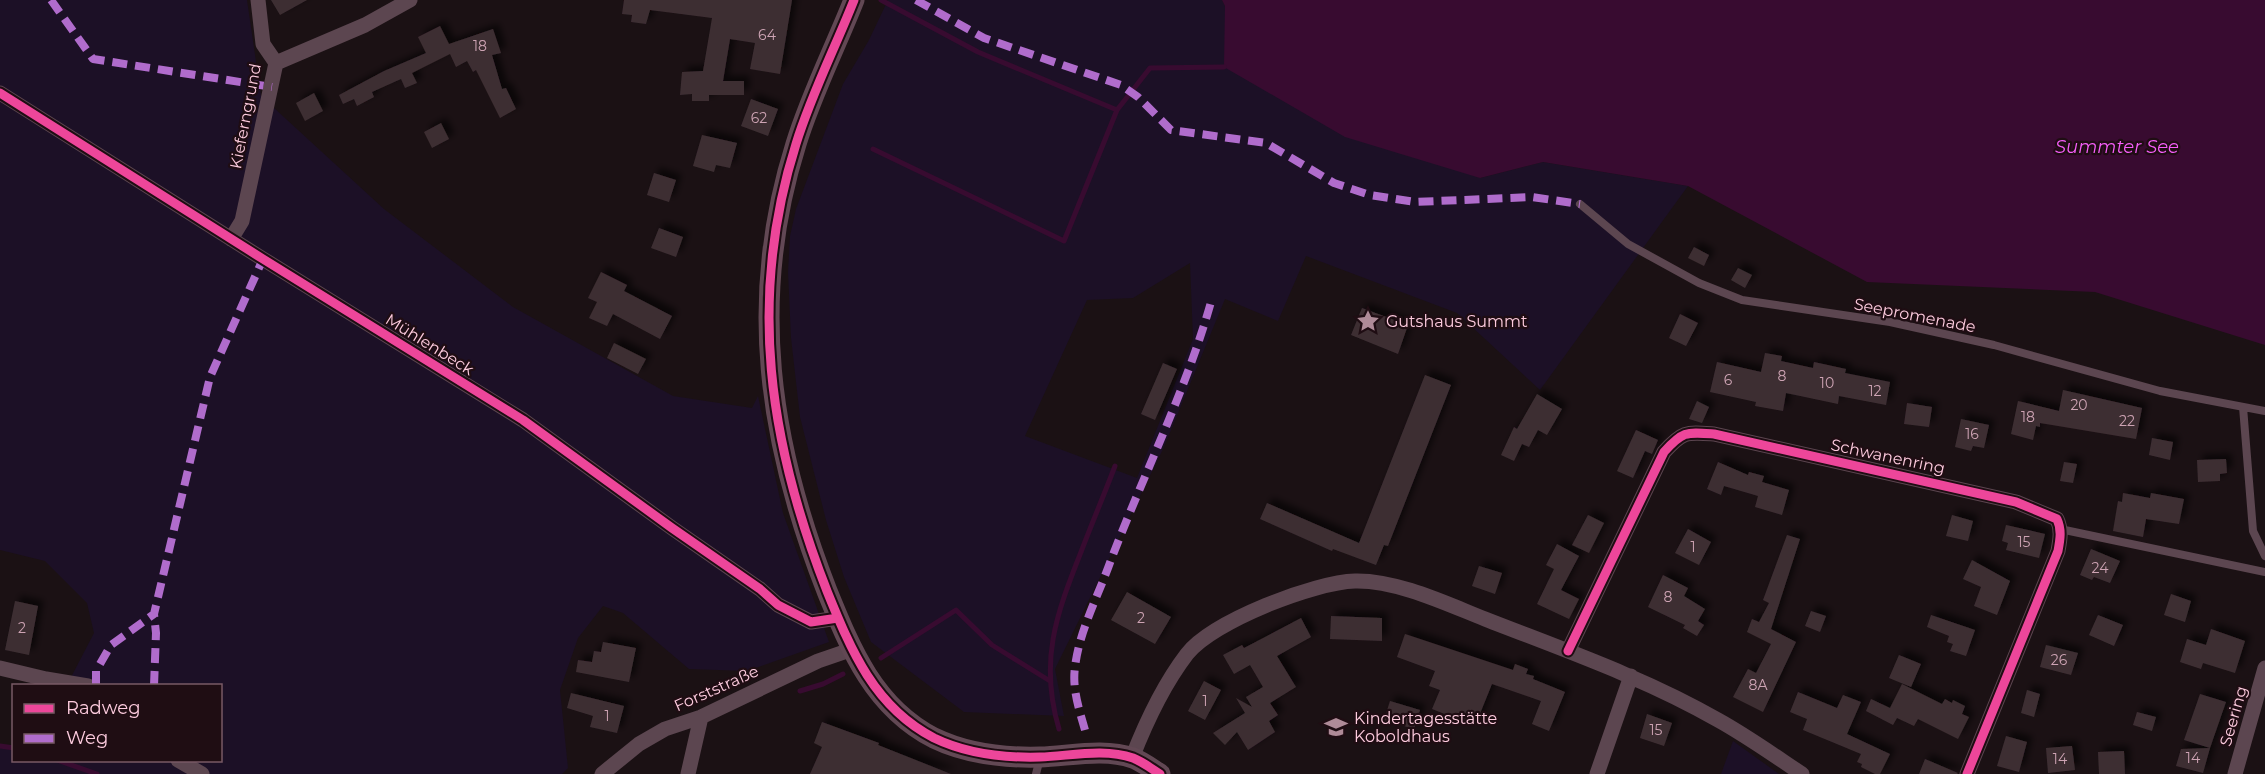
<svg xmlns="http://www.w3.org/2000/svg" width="2265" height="774" viewBox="0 0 2265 774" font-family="Montserrat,sans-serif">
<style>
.green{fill:#1c1026;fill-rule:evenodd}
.water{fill:#380b30}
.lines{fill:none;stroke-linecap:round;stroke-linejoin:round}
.stream{stroke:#380b30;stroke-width:5}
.building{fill:#3d2e33;filter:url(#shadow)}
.service{stroke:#5c4650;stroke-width:8}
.minor{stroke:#5c4650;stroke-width:15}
.secondary{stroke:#624854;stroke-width:21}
.quiet{stroke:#b06ccc;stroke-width:8;stroke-dasharray:15 8;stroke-linecap:butt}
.cycleway-casing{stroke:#1f0d13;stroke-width:13}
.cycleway{stroke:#ed469a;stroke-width:9}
.labels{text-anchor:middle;stroke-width:4.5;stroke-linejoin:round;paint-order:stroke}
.number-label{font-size:14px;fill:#cea4b4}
.street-label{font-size:16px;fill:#feccdf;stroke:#1f0d13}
.poi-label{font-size:16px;fill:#feccdf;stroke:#1f0d13;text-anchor:start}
.water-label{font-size:18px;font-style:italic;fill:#f75efa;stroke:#1f0d13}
</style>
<defs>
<filter id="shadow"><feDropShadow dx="5.5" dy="-5.5" stdDeviation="3" flood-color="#0009"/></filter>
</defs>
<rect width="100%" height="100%" fill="#1b1114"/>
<path class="green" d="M0,0H247L261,96L384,209L513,307L673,396L752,408L758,396L783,513L829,642L747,671L689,669L623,613L603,606L578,638L560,690L568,768L562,774H0V747L13,750L14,760H220V686L67,685L94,633L87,603L45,561L0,550Z
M888,0H1222L1225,6L1480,178L1543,162L1688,186L1540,390L1457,313L1306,256L1278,321L1225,299L1164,447L1055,669L1064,716L964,712L871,642L844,577L826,520L800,417L791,338L788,272L790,236L796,209L843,84L869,40ZM1190,263L1193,339L1137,478L1025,436L1087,300L1133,298Z
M1733,741L1779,774H1721Z"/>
<path class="water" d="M1222,0H2265V345L2095,292L1867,282L1688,186L1543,162L1480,178L1345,137L1224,67L1225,6Z"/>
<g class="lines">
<path class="stream" d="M881,0L978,52L1117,110L1150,68L1224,67
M873,149L1064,241L1117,110
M881,658L956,610L992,645L1050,681
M800,691L823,684L843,674
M1059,729C1039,661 1056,615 1081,552C1092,523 1104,495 1115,466
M0,746L14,748
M57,760L97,774"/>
</g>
<path class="building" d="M271,0H307L280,15Z
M624,0H792L780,74L750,69L755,43L730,39L723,81H744V95H709V101H692V94L680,95L682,72L703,71L712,18L650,10L646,24L631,22L632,15L622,14Z
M440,26L449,44L493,29L501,53L492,55L502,89L506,88L516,109L500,118L476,70L473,72L467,61L456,67L450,54L412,73L417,83L405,88L401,79L372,92L374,97L357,106L354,99L343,104L339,95L384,71L426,53L418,37Z
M314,93L323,111L305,121L296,103Z
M751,99L778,109L768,136L741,126Z
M441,123L449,139L432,148L424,132Z
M702,135L737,143L730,168L716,165L714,172L693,166Z
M654,173L676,180L669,202L647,195Z
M659,228L683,237L676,257L651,248Z
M1694,247L1709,255L1704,266L1688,258Z
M1738,268L1752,275L1745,288L1731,280Z
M601,272L627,285L624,291L672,316L660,339L613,314L607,326L589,318L597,302L588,298Z
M1362,308L1408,325L1398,354L1351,335Z
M1680,314L1698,323L1686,346L1669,338Z
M614,343L646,359L638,374L607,358Z
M1765,353L1782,356L1781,361L1813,368L1814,362L1846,369L1845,373L1890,382L1886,405L1839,396L1838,404L1786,393L1783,411L1755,406L1756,402L1710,392L1717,362L1761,372Z
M1163,363L1177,369L1155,420L1141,414Z
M1425,375L1451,385L1388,546L1384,545L1376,565L1333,549L1332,551L1260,519L1267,503L1359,543Z
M2063,390L2142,408L2136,439L2040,423V427L2036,426L2033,440L2011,434L2018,401L2059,411Z
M1537,394L1562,409L1547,435L1538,430L1529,447L1522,444L1514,461L1501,455L1514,427L1517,429Z
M1697,401L1709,407L1702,423L1689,419Z
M1907,403L1932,407L1929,427L1904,424Z
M1961,419L1989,425L1984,448L1973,446L1971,451L1955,447Z
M1636,430L1658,440L1652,454L1645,451L1633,478L1617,471Z
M2152,438L2173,442L2170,460L2149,455Z
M2226,459L2227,473L2220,474V481L2198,482L2197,460Z
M1718,462L1748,475L1749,472L1764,476L1762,482L1789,490L1782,515L1755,507L1758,496L1724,486L1721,495L1707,489Z
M2064,462L2077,464L2073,483L2060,481Z
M2123,493L2150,498L2151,493L2184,499L2179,524L2146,519L2143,537L2113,531L2118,501L2122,502Z
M1588,515L1604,523L1589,553L1572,545Z
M1952,515L1973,521L1968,541L1946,536Z
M2006,525L2045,534L2039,558L2006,550L2008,543L2002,541Z
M1688,529L1711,542L1699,565L1675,553Z
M1787,535L1800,539L1771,629L1796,642L1763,712L1733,697L1748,669L1756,673L1771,644L1747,632L1752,619L1759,622L1769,603L1763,600Z
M1557,544L1579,556L1561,590L1579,599L1569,619L1537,604L1554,569L1546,565Z
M2091,549L2120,561L2110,583L2094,577L2092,580L2080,575Z
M1972,560L2010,581L1997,615L1974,606L1981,587L1963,579Z
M1479,566L1502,573L1495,594L1472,586Z
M1663,575L1688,588L1684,596L1705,609L1698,621L1704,625L1697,636L1683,628L1685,625L1648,607Z
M1127,592L1171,617L1155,644L1111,620Z
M2171,594L2191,601L2185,622L2164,615Z
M15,601L38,606L29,655L5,650Z
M1811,611L1826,616L1820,632L1805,626Z
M1931,615L1975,630L1966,656L1950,651L1953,644L1947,642L1949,636L1927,627Z
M2098,615L2123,625L2114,646L2089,635Z
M1331,616L1382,618V641L1330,639Z
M1301,618L1311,637L1277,656L1296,687L1270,703L1278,715L1269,721L1275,732L1248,750L1237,732L1225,745L1213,733L1245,713L1236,698L1252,707L1246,697L1263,687L1250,665L1234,674L1223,655L1242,645L1244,648Z
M2211,629L2245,641L2235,673L2203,663L2201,669L2180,662L2187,639L2206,645Z
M1405,634L1513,670L1515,664L1528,669L1526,674L1534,676L1533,679L1565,692L1549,731L1532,724L1541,701L1492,684L1475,726L1432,709L1440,690L1429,686L1435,671L1397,657Z
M603,642L636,648L629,682L576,672L578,660L592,662L594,651L601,652Z
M2046,645L2078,653L2071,675L2040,667Z
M1899,655L1921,664L1911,687L1889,678Z
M1204,681L1221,690L1205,720L1188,711Z
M1902,684L1942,704L1945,699L1952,703L1953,700L1965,706L1962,714L1969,717L1958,739L1918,719L1914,726L1897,718L1893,725L1866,711L1871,699L1890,708Z
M2027,690L2040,694L2034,717L2021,713Z
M1798,692L1837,708L1843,695L1861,702L1847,734L1890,754L1880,774H1875L1861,767L1862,764L1857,762L1861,754L1803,730L1807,719L1790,712Z
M571,693L624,706L617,733L590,727L593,716L567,708Z
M2200,694L2226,702L2210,748L2184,740Z
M1390,701L1420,710L1414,729L1384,720Z
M2137,712L2156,717L2152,731L2133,725Z
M1647,714L1672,723L1664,746L1640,738Z
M822,722L879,743L878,745L951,774H810L822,747L814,743Z
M2006,736L2027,742L2019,772L1997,766Z
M2072,746L2075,770L2048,773L2046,748Z
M2210,748L2203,773L2176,766L2181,749Z
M2124,751L2125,774H2099L2098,752Z
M1925,759L1958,773L1957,774H1919Z"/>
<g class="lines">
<path class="service" d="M1580,204L1628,244L1699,283L1742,300L1890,322L1994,345L2160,391L2265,411
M2243,407L2253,531L2265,556
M2060,529L2265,572
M1036,774L1040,758"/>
<path class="minor" d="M276,63L365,25L410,0
M0,93L263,259L523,420L672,528L760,589L778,605L811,622L838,618
M231,239L242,221L276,63L263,44L258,0
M1568,651L1664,452C1683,431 1686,432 1714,434L2016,502L2057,519C2062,530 2060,540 2058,551L1967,774
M0,668L46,679L88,686
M1132,758C1146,722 1164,684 1187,654C1213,621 1315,582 1355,581C1397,580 1447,604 1485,619C1564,650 1645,678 1718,720C1747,736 1775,756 1802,774
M178,760L202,774
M602,774L639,744L665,729L701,717L818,661L853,649
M688,774L701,717
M1597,774L1631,676
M2235,774L2265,668"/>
<path class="secondary" d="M854,0C835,48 811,95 796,144C747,299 769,443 827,591C851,650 874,707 934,738C967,754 1004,758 1040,757C1070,756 1104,748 1133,758C1143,762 1152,769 1160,774"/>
<path class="quiet" d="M51,0L93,59L272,87
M916,0L984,38L1121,85L1138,97L1171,130L1266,143L1334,183L1370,195L1415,202L1532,197L1580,204
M96,686V671L111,645L154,614L210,377L263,259
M154,686L156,633L154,614
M1085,730C1079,709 1072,689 1075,667C1079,633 1096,600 1108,568C1141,479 1185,394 1211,302"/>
<g class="cycleway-casing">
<path id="cycleway" d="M854,0C835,48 811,95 796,144C747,299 769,443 827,591C851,650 874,707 934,738C967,754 1004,758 1040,757C1070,756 1104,748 1133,758C1143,762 1152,769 1160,774
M0,93L263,259L523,420L672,528L760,589L778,605L811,622L838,618
M1568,651L1664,452C1683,431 1686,432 1714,434L2016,502L2057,519C2062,530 2060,540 2058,551L1967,774"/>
</g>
<use href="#cycleway" class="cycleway"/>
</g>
<defs>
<g id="sight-bare" transform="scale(1.8)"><path d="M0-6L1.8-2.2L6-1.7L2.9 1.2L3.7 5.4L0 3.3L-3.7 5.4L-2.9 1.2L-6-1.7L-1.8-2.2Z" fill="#af8b98" stroke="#1f0d13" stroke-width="2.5" paint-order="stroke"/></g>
<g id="school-bare" transform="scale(1.8)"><path d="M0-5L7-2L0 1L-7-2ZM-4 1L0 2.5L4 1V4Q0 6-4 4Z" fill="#af8b98" stroke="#1f0d13" stroke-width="2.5" paint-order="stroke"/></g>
</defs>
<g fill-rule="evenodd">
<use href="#sight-bare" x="1368" y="321"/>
<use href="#school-bare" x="1336" y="727"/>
</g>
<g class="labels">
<g class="number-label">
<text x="767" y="40">64</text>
<text x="480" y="51">18</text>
<text x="759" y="123">62</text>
<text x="1782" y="381">8</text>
<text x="1728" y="385">6</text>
<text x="1827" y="388">10</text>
<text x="1875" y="396">12</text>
<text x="2079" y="410">20</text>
<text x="2028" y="422">18</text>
<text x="2127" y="426">22</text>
<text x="1972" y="439">16</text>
<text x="2024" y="547">15</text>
<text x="1693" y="552">1</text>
<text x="2100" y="573">24</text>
<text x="1668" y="602">8</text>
<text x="1141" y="623">2</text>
<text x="22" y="633">2</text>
<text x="2059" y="665">26</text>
<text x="1758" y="690">8A</text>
<text x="1205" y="706">1</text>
<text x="607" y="721">1</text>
<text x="1656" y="735">15</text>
<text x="2193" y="763">14</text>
<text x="2060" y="764">14</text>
</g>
<g class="street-label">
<text transform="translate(245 116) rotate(-79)" y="6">Kieferngrund</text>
<text transform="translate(1915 315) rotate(11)" y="6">Seepromenade</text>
<text transform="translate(430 344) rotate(32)" y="6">Mühlenbeck</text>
<text transform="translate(1888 456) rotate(12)" y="6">Schwanenring</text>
<text transform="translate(716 688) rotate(-24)" y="6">Forststraße</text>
<text transform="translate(2233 716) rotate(-74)" y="6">Seering</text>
</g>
<g class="poi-label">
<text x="1386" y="327">Gutshaus Summt</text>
<text x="1354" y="724">Kindertagesstätte<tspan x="1354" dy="18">Koboldhaus</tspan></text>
</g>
<g class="water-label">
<text x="2117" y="153">Summter See</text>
</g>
</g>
<rect x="12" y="684" width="210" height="78" fill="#1f0d13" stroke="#785965" stroke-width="1.5"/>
<rect x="24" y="704" width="30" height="9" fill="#ed469a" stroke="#785965" stroke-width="1.5"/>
<text x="66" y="714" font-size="18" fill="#feccdf">Radweg</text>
<rect x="24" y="734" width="30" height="9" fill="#b06ccc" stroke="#785965" stroke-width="1.5"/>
<text x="66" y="744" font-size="18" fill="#feccdf">Weg</text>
</svg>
